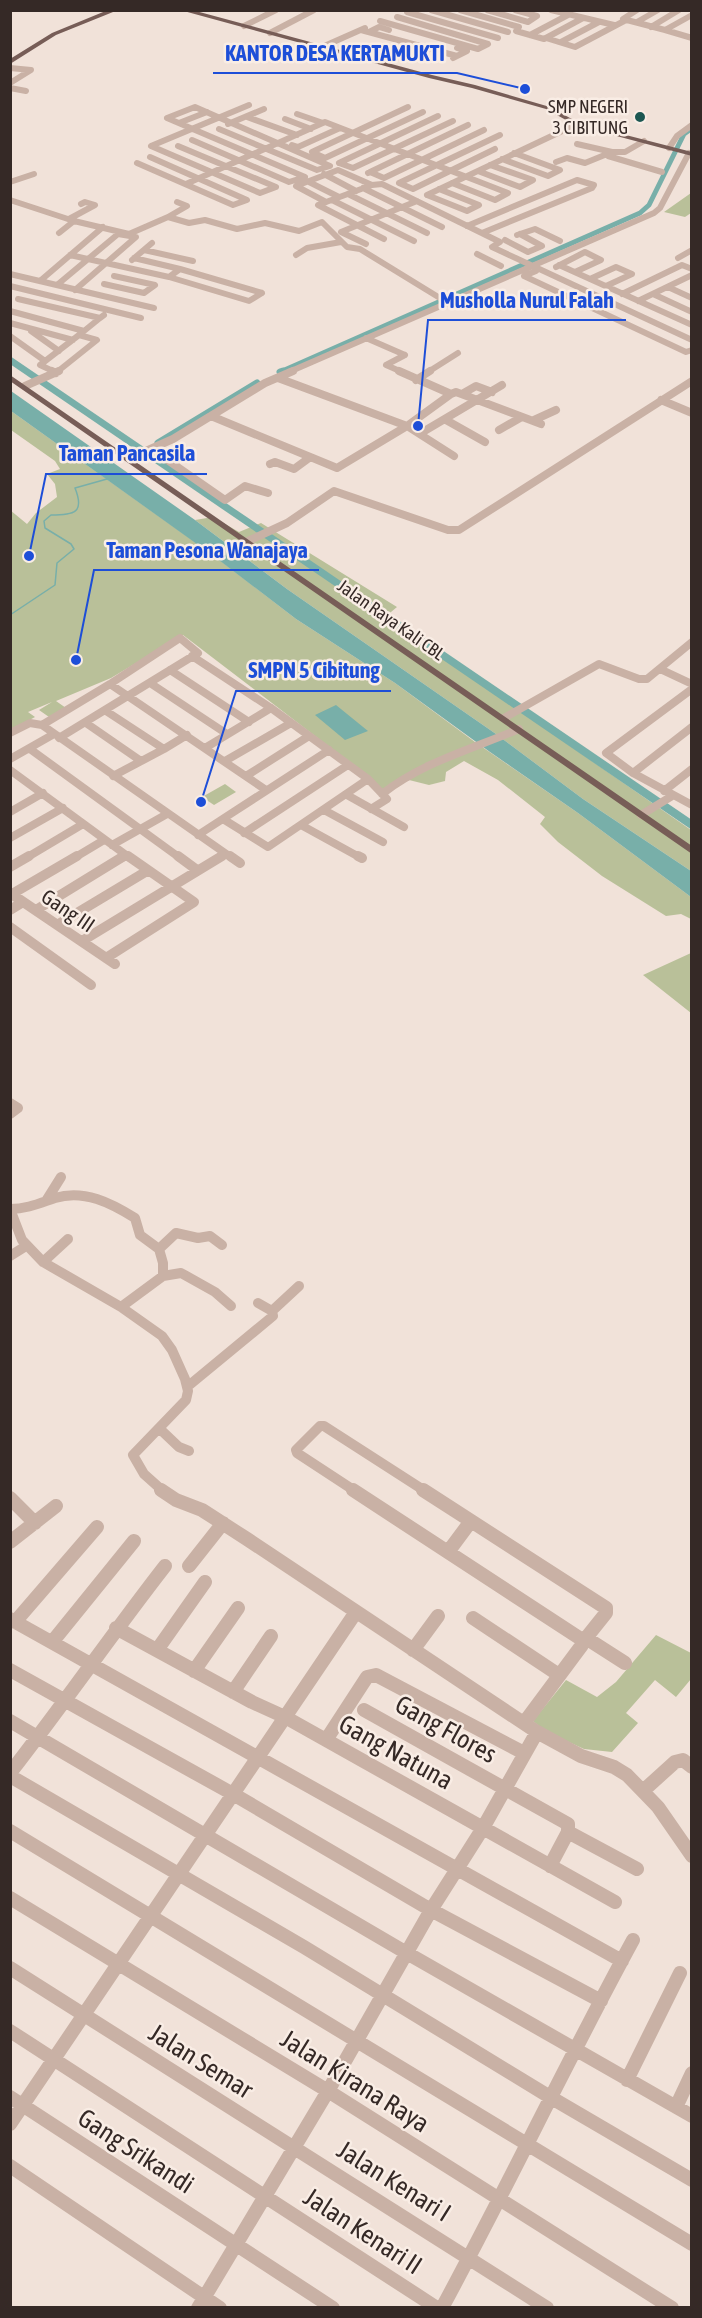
<svg xmlns="http://www.w3.org/2000/svg" width="702" height="2318" viewBox="0 0 702 2318" font-family="'Asap Condensed',sans-serif">
<style>
.green{fill:#b9c099}
.water{fill:#78afa9}
.lines{fill:none;stroke-linecap:round;stroke-linejoin:round}
.stream{stroke:#78afa9;stroke-width:1.5}
.canal-far1{stroke:#78afa9;stroke-width:5}
.canal{stroke:#78afa9;stroke-width:7}
.river{fill:#78afa9;fill-rule:evenodd}
.minor-far3{stroke:#c9b1a5;stroke-width:6}
.minor-far2{stroke:#c9b1a5;stroke-width:8}
.minor-far1{stroke:#c9b1a5;stroke-width:10}
.minor{stroke:#c9b1a5;stroke-width:14}
.major{fill:#775d57;fill-rule:evenodd}
.poi-dot{fill:#1c5752;stroke:#f9ede5;stroke-width:2}
.labels{text-anchor:middle;stroke-width:5;stroke-linejoin:round;paint-order:stroke}
.far-poi-label{font-size:18px;fill:#352926;stroke:#f9ede5;text-anchor:end}
.far-street-label{font-size:18px;fill:#352926;stroke:#f9ede5}
.street-label{font-size:21px;fill:#352926;stroke:#f9ede5}
.near-street-label{font-size:26px;fill:#352926;stroke:#f9ede5}
.leader{fill:none;stroke:#1d4ed8;stroke-width:2}
.callout-dot{fill:#1d4ed8;stroke:#f9ede5;stroke-width:2}
.callout-label{font-size:22px;text-anchor:middle;font-weight:bold;fill:#1d4ed8;stroke:#f9ede5;stroke-width:5;stroke-linejoin:round;paint-order:stroke}
</style>
<rect width="100%" height="100%" fill="#f1e2d9"/>
<path class="green" d="M691,193V213L685,217L664,212Z
M11,411L213,555L296,619L395,683L475,742L578,813L691,897V919L681,914L666,916L602,876L558,842L540,824L545,817L498,780L464,761L446,772L445,781L429,785L409,780L384,793L366,775L183,635L111,678L56,701L66,708L49,717L39,710L52,702L28,712L35,717L11,730L10,510L27,524L36,513L57,497L55,484L47,474L60,469L55,461L11,430Z
M213,517L239,532L261,523L397,607L385,617L691,830V871L583,799L496,734L287,589L195,520Z
M225,784L236,792L214,805L202,797Z
M691,953V1013L643,975Z
M656,1635L691,1653V1679L676,1697L655,1680L626,1713L638,1723L612,1752L584,1749L545,1731L533,1721L566,1680L597,1697L616,1682Z"/>
<path class="water" d="M11,391L195,520L287,589L496,734L583,799L691,871V897L578,813L490,752L395,683L296,619L215,557L11,411Z
M336,705L368,731L345,740L315,715Z"/>
<g class="lines">
<path class="stream" d="M10,615L55,585L57,563L74,549L71,544L45,528L44,521L51,515C74,515 85,513 75,488L107,479"/>
<path class="canal-far1" d="M280,372L640,213L649,205L684,134L691,129"/>
<path class="canal" d="M280,372L283,371
M158,443L257,383"/>
<path class="river" d="M10,356L692,820V830L10,364Z"/>
<path class="minor-far3" d="M431,10L508,32
M460,10L519,27
M487,10L528,22L537,16L515,10
M551,10L614,25
M637,10L623,19L665,30
M407,12L498,38
M692,15L665,30L692,38
M380,21L478,49L488,44L397,17
M637,22L658,10
M244,26L276,10
M651,27L679,10
M361,30L457,56
M516,31L544,39L583,18
M369,32L379,27L389,30
M270,33L314,10
M530,35L568,15
M546,38L575,47L626,20
M561,42L599,22
M322,47L365,28
M453,58L467,51L457,48
M10,68L31,70L10,83
M10,88L26,91
M408,107L312,152L325,158L423,112
M297,114L323,123
M247,117L297,135
M167,118L195,107L330,166L317,170L219,129
M167,118L305,177L289,182L192,140
M285,119L311,129
M179,123L207,112
M228,124L264,109
M577,144L612,152
M292,145L298,147L340,128
M178,146L276,187L260,193L151,146L249,105
M669,148L677,136L692,125
M495,149L413,189L399,183L500,135
M608,156L662,172
M502,159L548,176L560,170L514,153
M556,162L567,158L585,163L612,152H625L644,141
M137,163L233,205L247,200L150,157
M339,163L353,168L453,121
M339,163L438,116
M478,171L520,187L533,180L490,165
M370,172L384,178L484,130
M368,173L468,125
M324,174L356,191
M307,181L339,197
M10,182L34,174
M186,184L325,122L508,193L495,200L452,183
M363,188L442,227
M348,194L427,233
M427,195L577,124
M427,195L467,211L479,205L439,189
M10,200L74,221L129,234L168,217L189,223L205,220L237,229L265,223L299,231L322,222L347,247L360,249L448,303
M332,200L414,241
M326,202L296,186L338,170L372,185
M168,217L187,206L177,202
M69,219L95,205L85,202L81,204
M467,226L577,180L594,185L592,188L482,233
M59,233L74,221
M517,235L535,229L560,241
M384,239L318,205L372,185L382,184L500,242L492,247L692,340
M505,240L528,252L542,246L520,234
M366,244L341,232L417,201
M144,250L193,261
M477,254L501,266
M70,255L169,277L180,269L134,258
M296,255L307,248L341,242
M678,258L692,250
M132,260L152,243
M559,265L692,325
M556,267L585,252L601,260L575,272
M180,269L262,293
M536,271L524,276L686,352L692,350
M10,274L154,308
M169,277L249,301L262,293
M590,279L616,267L632,274L606,286
M40,281L103,227
M104,284L144,293L155,285L114,276
M57,285L118,234L136,237L75,290
M10,286L141,318
M668,287L692,298
M622,294L682,265L692,269
M653,294L692,312
M18,299L100,318L104,315
M638,301L692,275
M10,311L84,331L100,318
M10,323L73,340
M31,331L59,351
M10,336L45,361
M366,338L405,355
M55,372L40,365L79,335
M57,372L97,340L79,335L84,331
M289,372L654,213L660,208L689,153
M402,372L386,365L405,355
M428,372L458,353"/>
<path class="minor-far2" d="M52,371L56,373
M399,371L451,394L456,392L541,424
M278,378L407,426L454,456
M416,380L430,371
M25,386L59,371
M462,394L476,386L492,392
M661,400L692,413
M211,416L337,468L407,426L451,394
M446,420L485,442
M534,420L556,410
M499,430L520,418
M421,433L502,385
M153,450L225,500L245,486L268,493
M130,458L173,439L265,383L293,371
M270,464L275,462L294,469L309,458
M248,541L287,523L334,491L448,530H459L692,381
M192,656L271,708L368,779L268,847L223,819
M660,669L692,684
M170,670L249,722
M150,683L227,734
M692,689L606,753L633,773L692,805
M106,711L164,749L113,776
M504,718L599,664L639,679H647L692,642
M86,723L141,761
M42,725L110,684L266,790
M10,733L30,723L42,725L232,858
M59,738L198,653L180,638L110,684
M205,748L271,708
M30,749L180,858
M164,749L187,735
M10,759L54,734
M225,761L291,723
M10,770L126,855L122,858
M633,773L692,727
M246,776L309,736
M368,779L387,799L371,809
M664,791L692,769
M382,794C423,762 472,749 519,729
M347,795L404,827
M324,810L383,842
M10,812L43,793
M641,815L672,796
M301,825L361,858
M244,833L348,765
M198,835L329,750
M10,838L63,808
M112,845L167,814
M126,855L130,858
M26,858L83,824
M74,858L104,840
M219,858L225,854"/>
<path class="minor-far1" d="M178,856L197,870
M230,856L240,863
M358,856L362,858
M10,867L29,856
M10,893L115,964
M12,894L77,856
M10,910L23,902
M36,910L124,856
M57,925L147,871
M10,927L91,985
M82,941L222,856
M106,958L194,902L128,856
M10,1103L18,1108L10,1114
M46,1201L61,1177
M10,1209L22,1240L43,1262L121,1307L162,1336L172,1350L185,1379L188,1391L186,1400L133,1455L144,1474L163,1491
M10,1209C27,1209 40,1203 55,1198C84,1189 111,1203 135,1218L140,1235L159,1249
M10,1256L26,1246
M43,1262L68,1239
M163,1276L181,1273L215,1292L231,1306
M121,1307L163,1276V1263L159,1249L176,1233L198,1238L210,1236L222,1245
M272,1311L299,1286
M187,1387L273,1316L272,1311L258,1303
M159,1428L179,1447L189,1451
M355,1491L297,1453L296,1450L320,1426H324L425,1491"/>
<path class="minor" d="M161,1490L176,1500L202,1510L247,1539L537,1732L581,1756L614,1767L627,1775L658,1807L692,1856
M353,1490L581,1639L582,1645L524,1723
M423,1490L606,1608V1613L582,1643
M10,1498L35,1523
M10,1542L56,1506
M448,1552L471,1521
M189,1566L223,1523
M473,1618L559,1675
M10,1619L622,1961
M15,1622L97,1527
M116,1628L252,1702L285,1717L615,1902
M586,1638L625,1663
M53,1641L134,1541
M157,1650L205,1582
M413,1650L438,1616
M10,1670L233,1794L431,1910L601,2001
M194,1671L238,1608
M233,1692L271,1636
M364,1710L568,1824V1832L550,1866
M10,1721L405,1952L692,2116
M326,1740L367,1677L376,1675L524,1753
M10,1773C63,1705 112,1634 165,1566
M10,1776L304,1947L550,2097L692,2180
M644,1790L675,1762L683,1760L692,1767
M10,1831L692,2244
M568,1832L637,1869
M10,1898L328,2091L672,2308
M10,1968L547,2308
M10,2031L437,2308
M627,2080L680,1973
M10,2097L333,2308
M676,2107L692,2073
M10,2124L356,1612
M10,2166L220,2308
M198,2308L328,2091L431,1910L483,1828L537,1732
M442,2308C508,2186 567,2061 633,1940"/>
<path class="major" d="M108,10H118L56,35L10,64V59L52,33Z
M180,10H192L432,75L475,85L550,107L579,123L692,152V156L575,125L546,109L472,88L429,78Z
M10,375L692,846V854L10,381Z"/>
</g>
<circle class="poi-dot" cx="640" cy="117" r="6"/>
<g class="labels">
<g class="far-poi-label">
<text x="628" y="113">SMP NEGERI<tspan x="628" dy="21">3 CIBITUNG</tspan></text>
</g>
<g class="far-street-label">
<text transform="translate(391 620) rotate(35)" y="6">Jalan Raya Kali CBL</text>
</g>
<g class="street-label">
<text transform="translate(68 911) rotate(34)" y="7">Gang III</text>
</g>
<g class="near-street-label">
<text transform="translate(446 1729) rotate(29)" y="9">Gang Flores</text>
<text transform="translate(396 1752) rotate(29)" y="9">Gang Natuna</text>
<text transform="translate(201 2061) rotate(32)" y="9">Jalan Semar</text>
<text transform="translate(355 2081) rotate(32)" y="9">Jalan Kirana Raya</text>
<text transform="translate(136 2151) rotate(33)" y="9">Gang Srikandi</text>
<text transform="translate(394 2181) rotate(32)" y="9">Jalan Kenari I</text>
<text transform="translate(363 2231) rotate(33)" y="9">Jalan Kenari II</text>
</g>
</g>
<path class="leader" d="M525 89L457 73H213M418 426L428 320H626M29 556L46 474H207M76 660L94 570H319M201 802L236 691H391"/>
<g class="callout-dot">
<circle cx="525" cy="89" r="6"/>
<circle cx="418" cy="426" r="6"/>
<circle cx="29" cy="556" r="6"/>
<circle cx="76" cy="660" r="6"/>
<circle cx="201" cy="802" r="6"/>
</g>
<g class="callout-label">
<text x="335" y="61">KANTOR DESA KERTAMUKTI</text>
<text x="527" y="308">Musholla Nurul Falah</text>
<text x="127" y="461">Taman Pancasila</text>
<text x="207" y="558">Taman Pesona Wanajaya</text>
<text x="314" y="678">SMPN 5 Cibitung</text>
</g>
<rect width="702" height="2318" fill="none" stroke="#352926" stroke-width="24"/>
</svg>
